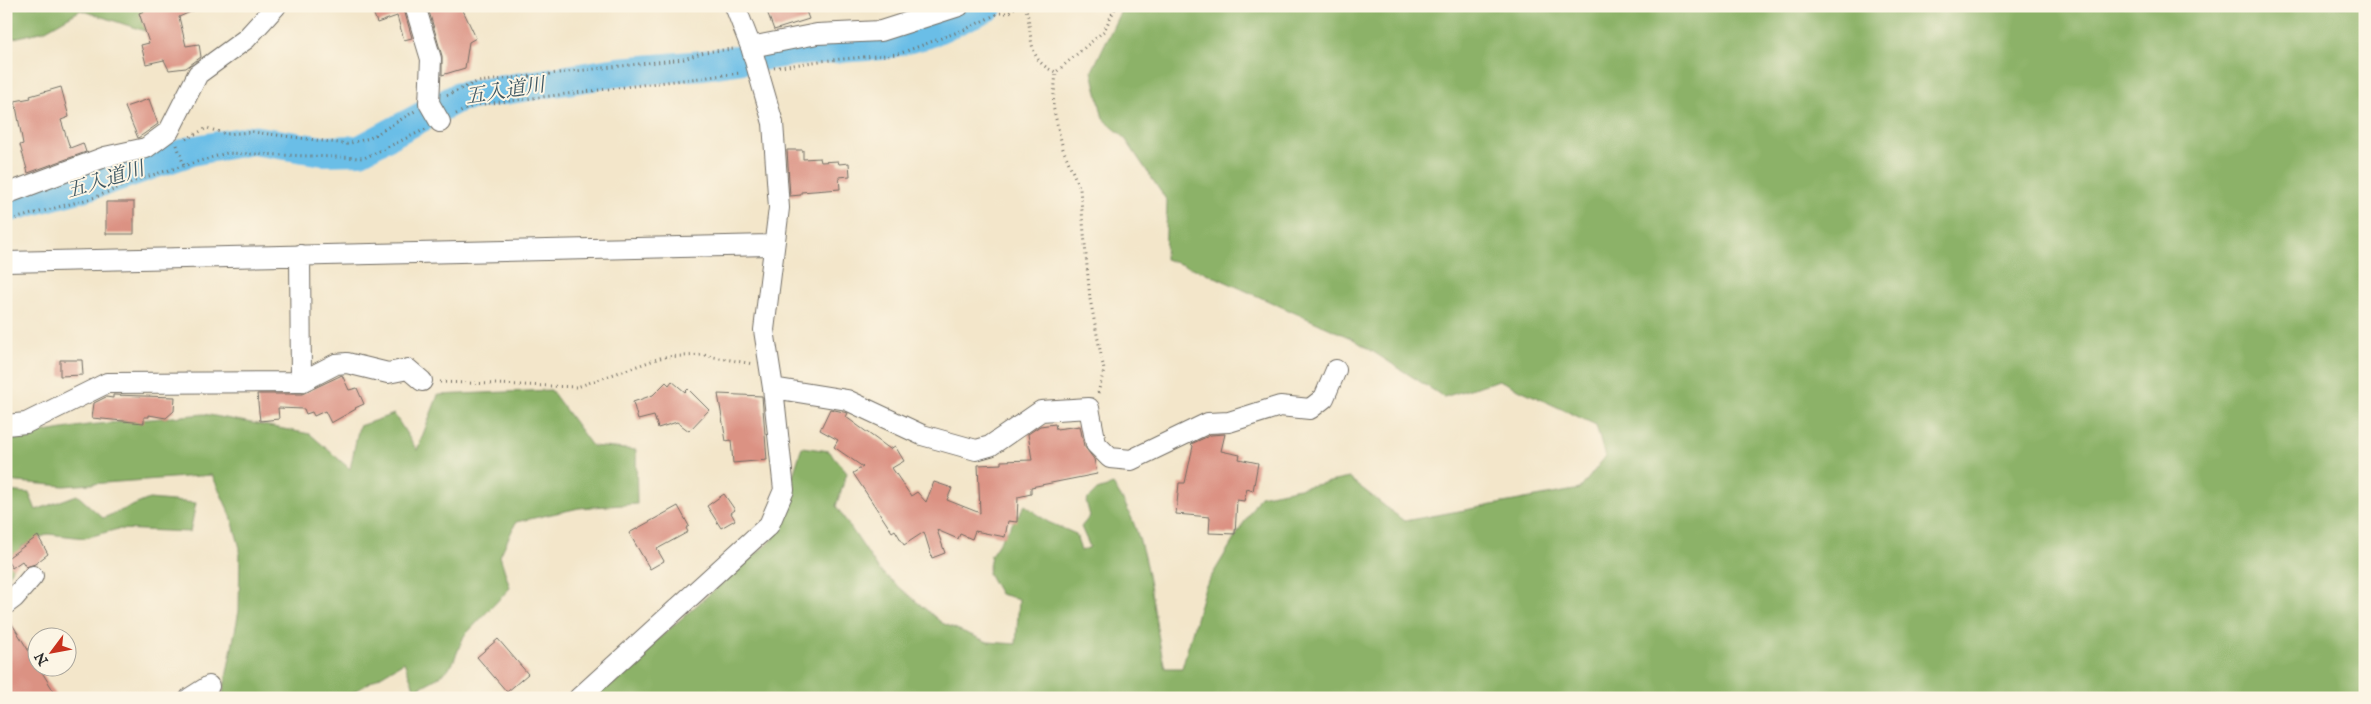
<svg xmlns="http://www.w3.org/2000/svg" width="2371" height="704" viewBox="0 0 2371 704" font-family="'IM FELL English','Noto Serif JP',serif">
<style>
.forest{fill:#8cb268;stroke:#5c6e4a}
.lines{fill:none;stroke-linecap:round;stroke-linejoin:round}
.river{stroke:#6bbee7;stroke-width:30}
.building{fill:#db9283}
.street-casing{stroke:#716c63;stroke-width:22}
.path{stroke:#716c63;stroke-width:3;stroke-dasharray:1 4;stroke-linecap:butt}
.street{stroke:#fff;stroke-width:20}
.labels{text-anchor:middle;stroke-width:4;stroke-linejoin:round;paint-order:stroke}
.water-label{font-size:20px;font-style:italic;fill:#3e5763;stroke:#fcf5e5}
</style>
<rect width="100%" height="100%" fill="#fcf5e5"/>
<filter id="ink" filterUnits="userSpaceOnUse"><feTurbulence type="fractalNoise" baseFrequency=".02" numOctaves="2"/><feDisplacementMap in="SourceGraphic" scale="10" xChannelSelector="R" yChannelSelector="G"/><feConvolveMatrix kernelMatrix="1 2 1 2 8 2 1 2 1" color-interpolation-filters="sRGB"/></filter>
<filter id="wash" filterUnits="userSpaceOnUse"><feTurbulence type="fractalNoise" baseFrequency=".0096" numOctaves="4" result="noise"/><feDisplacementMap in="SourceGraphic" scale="20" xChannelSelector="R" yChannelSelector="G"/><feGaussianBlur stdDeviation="1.12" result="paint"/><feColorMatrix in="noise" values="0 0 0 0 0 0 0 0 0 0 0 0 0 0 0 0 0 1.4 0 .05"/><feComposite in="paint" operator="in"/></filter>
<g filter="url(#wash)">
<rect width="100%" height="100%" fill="#f3e6ca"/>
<path class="forest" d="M6,6H155L143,12L145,31L81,10L44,31L6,40Z
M1123,6H1139L1150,11L1156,6H2365V698H590L773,539L802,447L829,451L847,473L836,506L879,570L942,623L988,642L1016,644L1019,599L1000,594L988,573L991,555L1025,505L1048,522L1076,534L1081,551L1090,547L1081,527L1090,516L1086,501L1097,490L1113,485C1151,536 1150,608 1165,668H1182L1205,587L1260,496L1349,478L1404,521L1580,489L1605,457L1596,425L1499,380L1444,397L1353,339L1204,272L1165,259L1167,201L1124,137L1103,119L1092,71Z
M551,390L592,446L636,450L637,504L579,508L516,522L500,556L510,588L464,636L452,665L439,677L415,690L404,662L344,698H222L239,611L240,548L231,516L212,475L64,486L6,481V442L26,435L88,425L204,414L310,434L350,469L359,426L394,414L417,450L438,395Z
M6,491L29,493L36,510L77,495L103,518L149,499L196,503L190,532L118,529L85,538L48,534L21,547L6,583Z"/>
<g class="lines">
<path class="river" d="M6,208L104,181L191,151L252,140L323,151L360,150L459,97L618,72L704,65L794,51L883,45L926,34L988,6"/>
</g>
<g id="blocks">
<path class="building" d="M142,6H204L179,17L186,46L199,44L201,57L186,68L169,70L164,60L146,64L141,45L149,43L139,13L144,11Z
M371,6H403L412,38L404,40L397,16L377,23Z
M431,6H461L476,38L469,42L465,68L442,75V56L428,8Z
M765,6H804L809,19L774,30Z
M61,87L69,117L61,120L70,148L83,143L86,152L28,173L20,145L23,144L15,101L31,98L30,96Z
M149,99L158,124L138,138L125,107Z
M787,150H803V159L820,158L821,162L838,161L839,164L849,163L850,176L839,177L840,189L801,192V195L790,196Z
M106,202H134V234H106Z
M60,360H82L83,375L60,376Z
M342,375L349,390L357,388L364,404L355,408L356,409L331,423L325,411L314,416L312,412L306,414L304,409L278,408L279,419L260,421L257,394H302Z
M672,381L685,392L688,389L709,410L689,431L677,422L658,428L654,416L638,420L633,402L653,395L666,382L669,385Z
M718,394L762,396L767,460L733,463L731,440L726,441Z
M113,395L175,397L174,411L166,418L149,415V417H144V423L92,418L94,403L106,397L113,398Z
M830,409L848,413L846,417L890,449L895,446L904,461L892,468L911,496L917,492L926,502L934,482L952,488L947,500L980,513L978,465L1001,464V461L1032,460L1028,434L1040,426L1055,424L1056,429L1080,426L1084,446L1094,459L1097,474L1031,487V494L1018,497L1017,522L1008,521L1005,537L975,531L972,539L960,534L958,539L937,530L945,553L932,558L924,532L904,545L895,530L892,532L853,473L863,467L834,447L838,440L820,430Z
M1225,434L1221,451L1240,455L1239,459L1258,463L1253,491L1247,489L1244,501L1237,500L1235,534L1209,533L1210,517L1176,514L1179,483H1185L1193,446L1191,444L1211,435Z
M724,494L735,510L731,513L735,520L721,528L707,506Z
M678,506L689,526L686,528L688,532L657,549L664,561L650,569L629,533Z
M38,536L48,554L35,564L26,567L22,561L12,568L6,559Z
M6,616H7L58,698H6Z
M498,639L528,674L507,692L477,657Z"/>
</g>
</g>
<g filter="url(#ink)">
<use href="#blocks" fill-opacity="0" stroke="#716c63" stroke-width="1"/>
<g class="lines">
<g class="street-casing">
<path id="street" d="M415,6L431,59L429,103L440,122
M751,47L817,34L881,31L959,6
M6,194L105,157L146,148L169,131L198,74L246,39L276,6
M300,255L301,382
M6,262L774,245
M773,388L847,400L922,435L976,450L990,446L1041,411L1089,408L1096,444L1110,458L1131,460L1208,423L1229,422L1280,406L1310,409L1324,398L1336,370
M6,425L26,423L107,383L301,382L336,364L347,363L388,373L408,369L422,381
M6,604L14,598L33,576
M190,698L209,686
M579,698L769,525L784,490L773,388L764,330L779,208L773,123L751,47L735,6"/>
</g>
<path class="path" d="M1025,6C1034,30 1024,61 1056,72
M774,68L820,61L898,54L966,29L999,13H1009L1016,6
M447,95L477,82L684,59L704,52L733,49
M456,114L475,105L741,73
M186,139L207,128L226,134L253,132L347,144L370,138L415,111
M177,145L184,166
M6,221L96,197L142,178L227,153L364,158L426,129
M440,382L577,387L663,357L703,355L753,364
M1098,393L1104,370L1090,299L1080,189L1063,149L1053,106L1056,72L1104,31L1116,6"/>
<use href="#street" class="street"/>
</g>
</g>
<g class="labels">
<g class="water-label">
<text transform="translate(505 90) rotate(-9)" y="7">五入道川</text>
<text transform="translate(105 179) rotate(-17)" y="7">五入道川</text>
</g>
</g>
<rect width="2371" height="704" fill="none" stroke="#fcf5e5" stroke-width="25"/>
<g transform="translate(52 652) rotate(238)"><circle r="24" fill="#fcf5e5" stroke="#a8a49b"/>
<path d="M0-4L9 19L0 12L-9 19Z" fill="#c8321e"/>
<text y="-8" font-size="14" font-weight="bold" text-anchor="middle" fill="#2b2b2b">N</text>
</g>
</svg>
